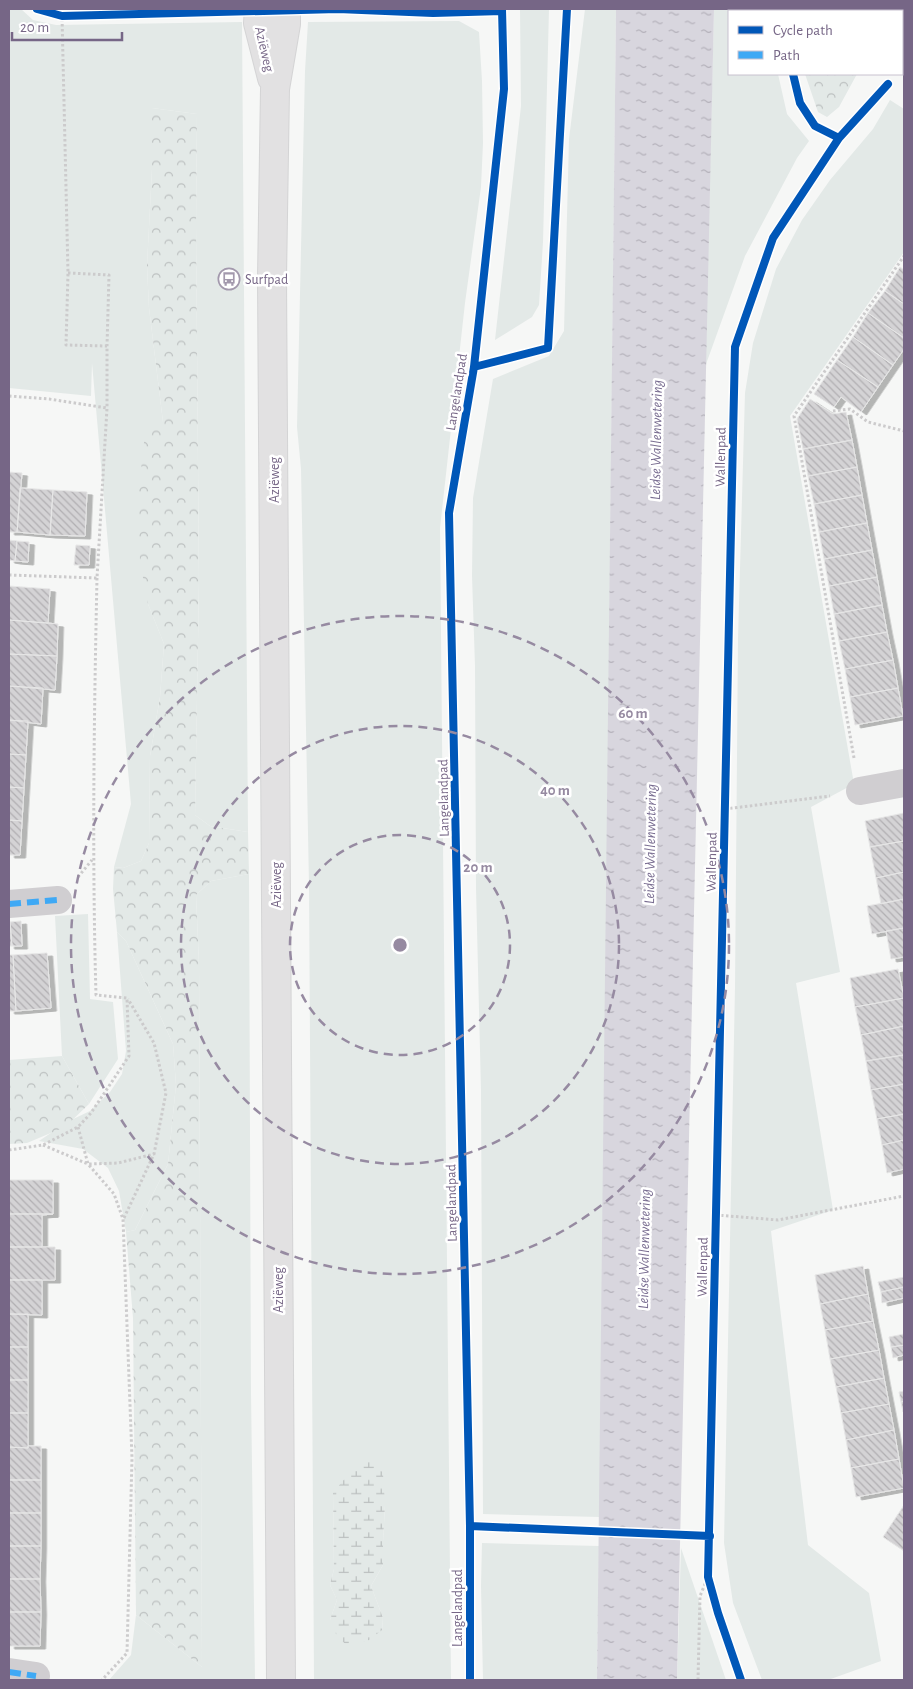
<svg xmlns="http://www.w3.org/2000/svg" width="913" height="1689" viewBox="0 0 913 1689" font-family="'Alegreya Sans',sans-serif">
<style>
.grass{fill:#e3e9e7;fill-rule:evenodd}
.forest{fill:url(#forest-crowns)}
.wetland{fill:url(#wetland-marsh)}
.water{fill:url(#water-ripples)}
.building{fill:url(#building-back-hatch);stroke:#e6e6e6;filter:url(#shadow)}
.lines{fill:none;stroke-linecap:round;stroke-linejoin:round}
.major-casing{stroke:#d4d4d5;stroke-width:30}
.path{stroke:#cccbcc;stroke-width:3;stroke-dasharray:2.5 2.5;stroke-linecap:butt}
.minor{stroke:#d0ced1;stroke-width:28}
.major{stroke:#e2e1e2;stroke-width:28}
.quiet{stroke:#3fa9f5;stroke-width:6;stroke-dasharray:12 6;stroke-linecap:butt}
.cycleway-casing{stroke:#fff;stroke-width:11}
.cycleway{stroke:#0057b8;stroke-width:8}
.ring{fill:none;stroke:#968aa1;stroke-width:2.5;stroke-dasharray:9 6}
.labels{text-anchor:middle;stroke-width:5;stroke-linejoin:round;paint-order:stroke}
.street-label{font-size:14px;fill:#766686;stroke:#fff}
.poi-label{font-size:14px;fill:#766686;stroke:#fff;text-anchor:start}
.water-label{font-size:15px;font-style:italic;fill:#786c90;stroke:#fff}
.centre{fill:#968aa1;stroke:#fff;stroke-width:2.5}
.ring-label{font-size:15px;text-anchor:middle;font-weight:bold;fill:#968aa1;stroke:#fff;stroke-width:5;stroke-linejoin:round;paint-order:stroke}
</style>
<defs>
<pattern id="forest-crowns" width="20" height="18" patternUnits="userSpaceOnUse" patternTransform="scale(1.25)"><rect width="20" height="18" fill="#e3e9e7"/><path d="M2 6a3 3 0 1 1 6 0M12 15a3 3 0 1 1 6 0" fill="none" stroke="#bdc1c1"/></pattern>
<pattern id="wetland-marsh" width="20" height="14" patternUnits="userSpaceOnUse" patternTransform="scale(1.25)"><rect width="20" height="14" fill="#e3e9e7"/><path d="M1 5h8M5 5V1M11 12h8M15 12V8" fill="none" stroke="#bdc1c1"/></pattern>
<pattern id="water-ripples" width="26" height="14" patternUnits="userSpaceOnUse" patternTransform="scale(1.25)"><rect width="26" height="14" fill="#d8d6de"/><path d="M2 4q2-2 4 0t4 0M15 11q2-2 4 0t4 0" fill="none" stroke="#b4b1ba"/></pattern>
<pattern id="building-back-hatch" width="6" height="6" patternUnits="userSpaceOnUse" patternTransform="scale(1.25)"><rect width="6" height="6" fill="#d4d3d5"/><path d="M-1 5l2 2M0 0l6 6M5-1l2 2" fill="none" stroke="#b1afb2"/></pattern>
<filter id="shadow"><feDropShadow dx="5.5" dy="3" stdDeviation="0" flood-color="#0004"/></filter>
</defs>
<rect width="100%" height="100%" fill="#f6f7f6"/>
<path class="grass" d="M9,9H21L33,20L56,25L242,22L248,832L210,826L195,815L199,582L196,225L197,114L152,108V169L147,266L149,308L163,422L148,604L164,644L160,697L150,756L149,843L141,861L123,868L114,867L131,804L92,363L91,396L9,388Z
M520,9H549L543,242L539,305L532,317L495,340L521,106Z
M585,9H616L600,1517L483,1514L481,1091L476,888L475,666L472,576L473,498L493,379L549,356L564,331L569,139Z
M714,9H764L765,11H729V74H778L787,114L809,141L797,158L745,256L705,367Z
M459,21L479,32L482,81L483,143L481,187L465,303L440,528L451,1680H314L309,885L301,469L297,427L305,71L308,22ZM333,1493L385,1505L383,1542V1565L371,1586L383,1618L382,1630L330,1620L337,1600L330,1585L334,1569Z
M890,100L904,109V252L790,416L854,784L811,807L840,972L796,983L833,1210L771,1231L808,1545L869,1593L881,1661L828,1680H762L733,1603L724,1543L735,987L738,639L745,393L753,343L776,269L802,220L830,180L873,129Z
M249,874L251,1393L255,1680H109L131,1655L136,1615L202,1667L199,964L196,895L211,881Z
M88,914L90,999L113,1002L118,1059L89,1104L62,1056L55,916Z
M117,932L126,941L173,1044L176,1085L168,1164L135,1230L126,1232L119,1191L108,1168L83,1149L39,1141L67,1122L90,1111L110,1092L122,1074L126,1051Z
M482,1543L599,1546L597,1680H483L481,1586Z
M681,1548L726,1680H677Z"/>
<path class="forest" d="M791,9H880L879,11H792Z
M805,74H857L839,107L827,117L818,112Z
M152,108L197,114L196,225L199,582L195,815L210,826L248,832L249,874L211,881L196,895L199,964L202,1667L136,1615L133,1318L126,1232L135,1230L168,1164L176,1085L173,1044L126,941L117,932L113,889L114,867L123,868L141,861L149,843L150,756L160,697L164,644L148,604L140,562L138,494L145,434L163,422L149,308L147,266L152,169Z
M62,1056L89,1104L65,1127L27,1143L9,1144V1060Z"/>
<path class="wetland" d="M373,1454L383,1474L385,1505L383,1542V1565L371,1586L383,1618L382,1630L369,1640L347,1646L336,1634L330,1620L337,1600L330,1585L334,1569L333,1493L353,1468Z"/>
<path class="water" d="M616,9H714L677,1680H597Z"/>
<path class="building" d="M900,267L904,270V304L885,291Z
M885,291L904,304V338L868,313Z
M868,313L904,338V349L893,365L853,337Z
M853,337L893,365L878,387L837,360Z
M837,360L878,387L861,412L841,397L834,407L814,394Z
M810,399L833,414L846,412L852,440L803,449L797,419Z
M852,440L857,467L808,476L803,449Z
M857,467L862,495L814,504L808,476Z
M9,472L22,473L17,532H9Z
M20,488L53,490L50,535L17,532Z
M53,490L87,492L85,536L50,535Z
M862,495L867,523L819,532L814,504Z
M867,523L872,550L824,559L819,532Z
M9,540L17,541L15,561L9,560Z
M17,541L29,542L28,562L15,561Z
M76,545L90,546L89,565H74Z
M872,550L877,577L829,586L824,559Z
M877,577L882,605L834,614L829,586Z
M9,586L50,589L48,623L9,620Z
M882,605L887,632L839,641L834,614Z
M9,620L58,624L57,656L9,654Z
M887,632L893,660L845,669L839,641Z
M9,654L57,656L55,690L9,686Z
M893,660L898,688L850,697L845,669Z
M9,686L43,688L41,724L9,720Z
M898,688L903,716L855,725L850,697Z
M9,720L28,721L26,755L9,754Z
M9,754L26,755L24,788L9,787Z
M9,787L24,788L22,821L9,820Z
M904,813V841L870,847L865,821Z
M9,820L22,821L20,855H9Z
M904,841V872L876,878L870,847Z
M904,872V899L881,904L876,878Z
M904,899V928L872,934L867,906Z
M21,921L22,946H12L10,922Z
M9,922H10L12,946H9Z
M904,928V957L891,959L886,931Z
M47,953L51,1008L16,1011L13,955Z
M9,955H13L16,1011H9Z
M898,969L904,998L855,1007L850,978Z
M904,998V1026L861,1035L855,1007Z
M904,1026V1055L866,1061L861,1035Z
M904,1055V1084L871,1090L866,1061Z
M904,1084V1114L877,1119L871,1090Z
M904,1114V1140L882,1145L877,1119Z
M904,1140V1169L887,1173L882,1145Z
M9,1180H53V1214H9Z
M9,1214H53L42,1215V1247H9Z
M9,1247H55V1280H9Z
M863,1266L868,1294L820,1304L815,1275Z
M904,1277V1287L881,1292L878,1282Z
M9,1280H42V1315L9,1314Z
M904,1287V1298L882,1303L881,1292Z
M868,1294L873,1321L825,1330L820,1304Z
M9,1314H28V1347H9Z
M873,1321L879,1350L830,1359L825,1330Z
M904,1334V1345L891,1347L889,1337Z
M904,1345V1355L893,1358L891,1347Z
M9,1347H28V1380H9Z
M879,1350L884,1378L836,1387L830,1359Z
M884,1378L889,1404L841,1413L836,1387Z
M9,1380H28V1413H9Z
M904,1391V1401L901,1402L899,1392Z
M904,1401V1412H903L901,1402Z
M889,1404L894,1430L846,1440L841,1413Z
M9,1413H28V1448L9,1447Z
M894,1430L899,1459L851,1468L846,1440Z
M28,1446H41V1480H9V1447L28,1448Z
M899,1459L904,1488L856,1497L851,1468Z
M9,1480H41V1513H9Z
M904,1505V1551L883,1537Z
M9,1513H41V1546H9Z
M9,1546H41L40,1579H9Z
M9,1579H40L41,1612H9Z
M9,1612H41L40,1646H9Z"/>
<g class="lines">
<g class="major-casing">
<path id="major" d="M259,9L258,23L272,78
M281,1680L272,278L275,89L286,24V9"/>
</g>
<path class="path" d="M68,273L109,275L107,346
M9,396L49,399L107,408
M833,411L850,409L868,422L904,431
M9,575L97,578L107,408V346L66,345L68,273L62,16
M854,758L794,416L904,256
M725,809L830,796
M78,877L92,860
M78,1127L88,1164L114,1194L123,1219L132,1458L127,1653L102,1680
M43,1145L88,1164L118,1163L154,1154
M9,1150L43,1145L78,1127L91,1113L129,1056L127,998L96,995C92,856 94,717 97,578
M716,1215L778,1220L904,1196
M124,1218L154,1154L166,1093L154,1043L128,999
M698,1680L700,1596L708,1577"/>
<path class="minor" d="M860,791L904,783
M9,904L58,900
M9,1672L36,1676"/>
<use href="#major" class="major"/>
<path class="quiet" d="M9,904L58,900
M9,1672L36,1676"/>
<g class="cycleway-casing">
<path id="cycleway" d="M37,9L62,16L338,9L433,13L502,11
M793,74L800,103L815,126L839,138
M474,367L548,348L567,9
M470,1526L710,1536
M470,1680V1526L449,513L474,367L504,89L502,9
M741,1680L718,1613L708,1577L735,347L773,238L839,138L888,84"/>
</g>
<use href="#cycleway" class="cycleway"/>
</g>
<g class="ring">
<circle cx="400" cy="945" r="110"/>
<circle cx="400" cy="945" r="219"/>
<circle cx="400" cy="945" r="329"/>
</g>
<defs>
<g id="bus-ring" transform="scale(1.125)"><circle r="9.5" fill="#fff" stroke="#a399ad" stroke-width="1.5"/><path d="M-5-6H5V4H4V6H2V4H-2V6H-4V4H-5ZM-3.5-4V0h7V-4ZM-3.5 1.2v1.5H-2V1.2ZM2 1.2v1.5H3.5V1.2Z" fill="#a399ad"/></g>
</defs>
<g fill-rule="evenodd">
<use href="#bus-ring" x="229" y="279"/>
</g>
<g class="labels">
<g class="street-label">
<text transform="translate(265 49) rotate(77)" y="5">Aziëweg</text>
<text transform="translate(456 392) rotate(-81)" y="5">Langelandpad</text>
<text transform="translate(720 457) rotate(-89)" y="5">Wallenpad</text>
<text transform="translate(274 480) rotate(-90)" y="5">Aziëweg</text>
<text transform="translate(443 798) rotate(-91)" y="5">Langelandpad</text>
<text transform="translate(711 862) rotate(-89)" y="5">Wallenpad</text>
<text transform="translate(276 885) rotate(-90)" y="5">Aziëweg</text>
<text transform="translate(451 1203) rotate(-91)" y="5">Langelandpad</text>
<text transform="translate(702 1267) rotate(-89)" y="5">Wallenpad</text>
<text transform="translate(278 1290) rotate(-90)" y="5">Aziëweg</text>
<text transform="translate(457 1608) rotate(-90)" y="5">Langelandpad</text>
</g>
<g class="poi-label">
<text x="245" y="284">Surfpad</text>
</g>
<g class="water-label">
<text transform="translate(656 440) rotate(-89)" y="5">Leidse Wallenwetering</text>
<text transform="translate(650 844) rotate(-89)" y="5">Leidse Wallenwetering</text>
<text transform="translate(644 1249) rotate(-89)" y="5">Leidse Wallenwetering</text>
</g>
</g>
<circle cx="400" cy="945" r="8" class="centre"/>
<g class="ring-label">
<text x="633" y="718">60 m</text>
<text x="555" y="795">40 m</text>
<text x="478" y="872">20 m</text>
</g>
<rect width="913" height="1689" fill="none" stroke="#766686" stroke-width="20"/>
<rect x="728" y="10" width="175" height="65" fill="#ffffff" stroke="#c8c2cf"/>
<rect x="738" y="26" width="25" height="8" fill="#0057b8" stroke="#c8c2cf"/>
<text x="773" y="35" font-size="15" fill="#766686">Cycle path</text>
<rect x="738" y="51" width="25" height="8" fill="#3fa9f5" stroke="#c8c2cf"/>
<text x="773" y="60" font-size="15" fill="#766686">Path</text>
<path d="M12 32v8h110v-8" fill="none" stroke="#766686" stroke-width="2.5"/>
<text x="20" y="32" font-size="15" fill="#766686" stroke="#ffffff" stroke-width="4" paint-order="stroke">20 m</text>
</svg>
